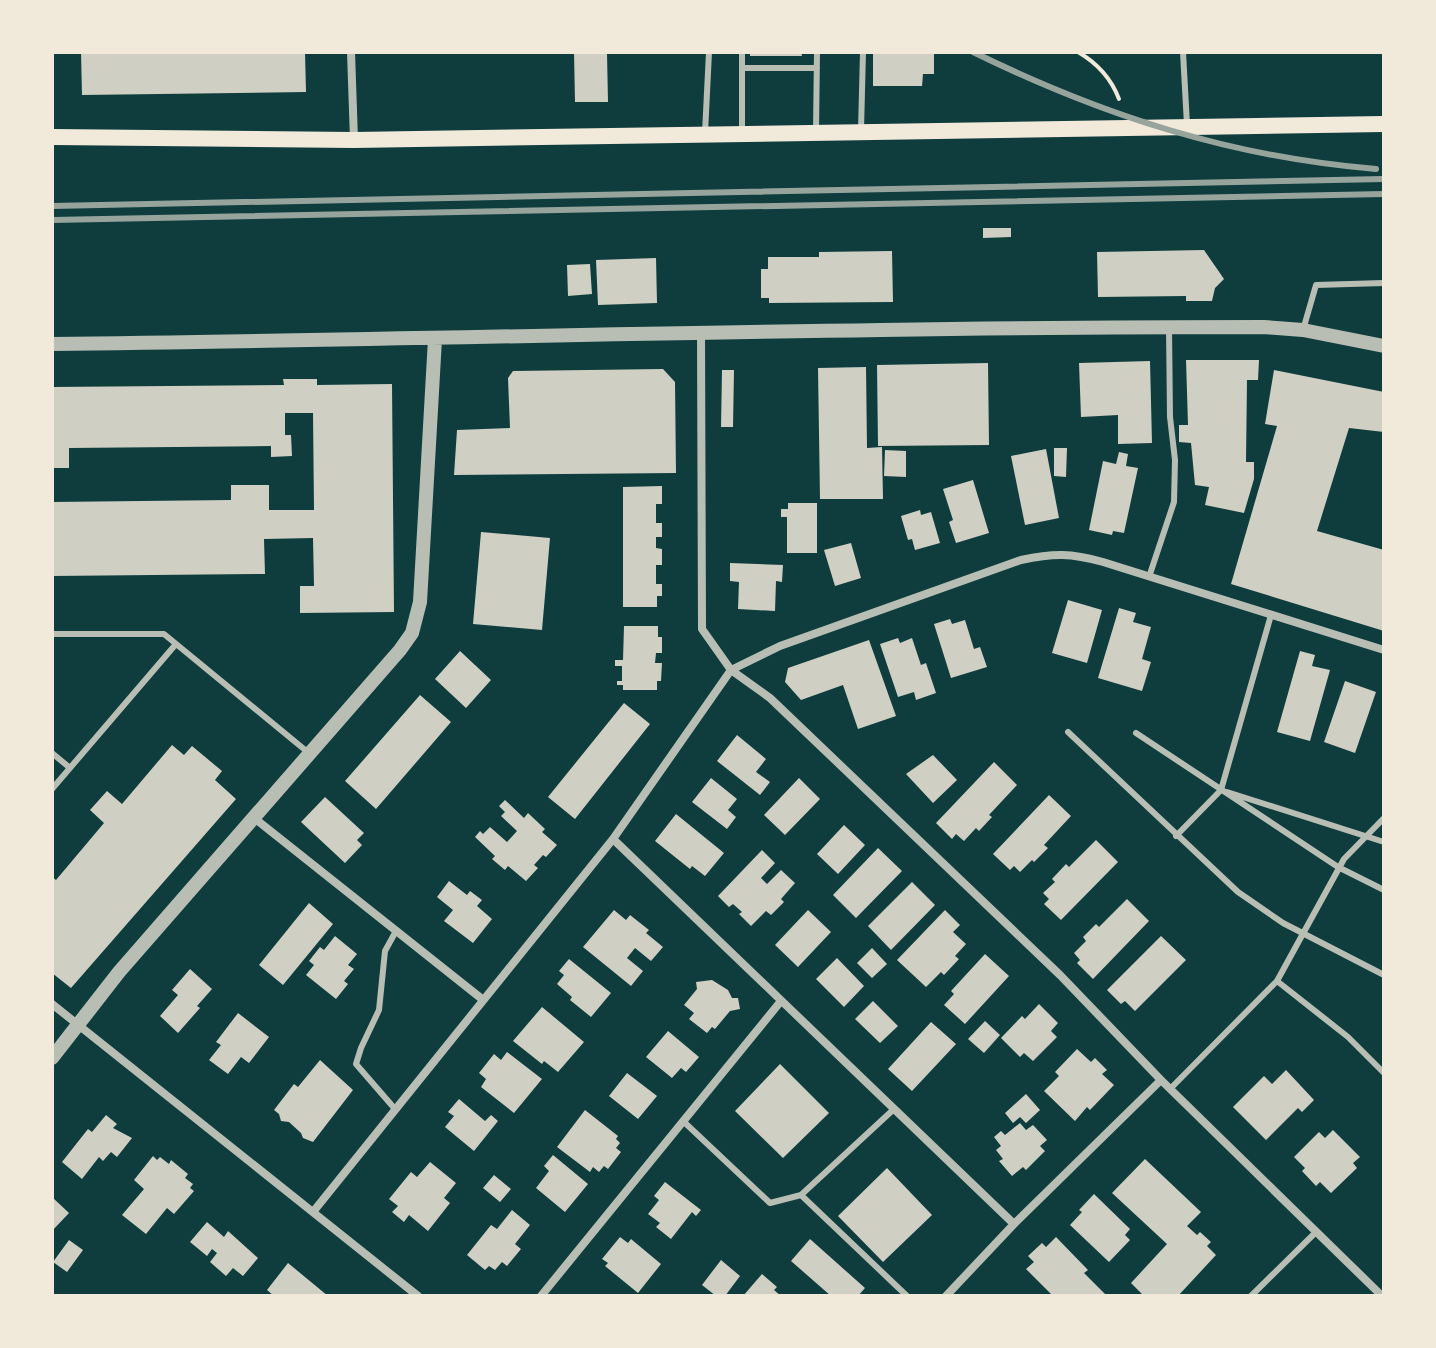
<svg xmlns="http://www.w3.org/2000/svg" width="1436" height="1348" viewBox="0 0 1436 1348" font-family="Spectral,serif">
<style>
.building{fill:#cfcfc3}
.lines{fill:none;stroke-linecap:round;stroke-linejoin:round}
.path{stroke:#f1e9da;stroke-width:4}
.service{stroke:#b8beb3;stroke-width:6}
.minor{stroke:#b8beb3;stroke-width:8}
.tertiary{stroke:#b8beb3;stroke-width:14}
.secondary{stroke:#f1e9da;stroke-width:16}
.rail{stroke:#97a49c;stroke-width:6}
</style>
<rect width="100%" height="100%" fill="#0f3d3e"/>
<path class="building" d="M81,52H305L306,92L82,95Z
M574,52L607,53L608,102H575Z
M750,52H801L802,56H750Z
M873,52H934V74H923L922,86H873Z
M983,228H1011V237L983,238Z
M1204,250L1224,279L1215,288L1212,301H1186V296L1098,297L1097,252Z
M892,251L893,302L769,303V298H761V269H768V257H819V252Z
M656,258L657,303L598,305L596,260Z
M590,264L592,294L568,296L567,265Z
M1186,360H1259L1258,380H1247L1246,462H1254V479L1244,513L1205,505L1209,487L1195,485L1191,443L1179,442V425H1188Z
M1150,361L1152,443L1118,444V415L1081,417L1079,363Z
M988,363L989,445L878,446L877,365Z
M866,367L867,448L882,447L883,499H820L818,368Z
M663,369L675,382L676,473L454,475L457,430L510,428L508,378L513,371Z
M722,370H734L733,427H721Z
M1274,370L1384,392V432L1349,428L1317,531L1384,550V631L1231,584L1277,426L1265,424Z
M283,379H317V385L392,384L394,612L300,613V586H314L313,538L264,539L265,574L52,576V502L231,500V485H269V510H314L313,413H285V435H291L292,456L271,457V446L69,448V468H52V387L284,385Z
M1054,448H1067L1066,477L1054,476Z
M1046,449L1059,518L1025,525L1011,456Z
M885,450L906,451V477L884,476Z
M1119,452L1128,454L1126,466L1138,468L1124,533L1113,531L1112,535L1089,530L1103,461L1116,464Z
M973,480L989,533L956,543L949,522L953,520L943,489Z
M662,486V504H656V523H662V537H656V548L662,549V565H656V584H662V596H657V607H623V487Z
M788,503H817V553H787V517H781V509H788Z
M920,510L921,515L931,512L940,543L915,550L912,539L908,540L901,516Z
M481,532L550,538L542,630L473,624Z
M851,543L861,578L835,586L824,550Z
M730,563L783,565L782,582L776,581L775,611L738,609L739,582L730,581Z
M1068,600L1102,610L1087,663L1052,653Z
M1119,608L1136,613L1133,622L1151,627L1142,659L1151,662L1142,691L1098,678Z
M950,619L952,624L965,620L974,649L980,647L987,667L951,678L934,624Z
M624,626H658V637H662V653H656L655,663H662L661,681H657V690H623V685H617V681H622V666H615V660H623Z
M898,638L900,643L912,638L921,665L926,663L936,693L916,700L914,692L898,697L880,644Z
M869,640L896,716L858,729L843,685L801,700L785,682L788,668Z
M460,651L491,680L466,708L435,679Z
M1300,651L1315,655L1312,666L1330,670L1310,741L1277,732Z
M1345,681L1376,692L1355,753L1324,742Z
M420,695L451,722L376,809L345,781Z
M624,703L650,724L575,819L548,797Z
M737,735L766,759L756,772L770,782L760,795L717,761Z
M172,745L184,755L192,746L222,771L215,780L236,799L71,988L52,973V877L56,880L104,823L90,810L107,791L122,804Z
M933,755L957,780L933,803L906,774Z
M994,762L1017,785L989,815L992,817L979,831L976,828L964,841L956,834L952,839L936,823Z
M711,778L737,799L728,810L736,817L727,829L692,802Z
M799,778L820,799L785,835L764,815Z
M1049,795L1071,816L1044,845L1048,848L1034,862L1032,860L1020,872L1014,866L1010,870L993,854Z
M325,797L364,833L357,840L362,845L345,863L301,822Z
M505,800L524,818L528,813L545,829L542,832L557,845L546,857L543,855L534,865L538,868L526,881L508,866L505,870L492,859L495,856L475,837L480,831L483,834L490,827L507,842L517,831L501,816L505,812L499,806Z
M676,814L724,853L705,876L692,866L690,869L655,841Z
M844,825L865,845L838,874L817,854Z
M1096,840L1118,862L1061,920L1044,904L1049,899L1043,893L1055,882L1052,879L1066,864L1069,867Z
M878,848L902,871L856,918L833,895Z
M762,850L775,863L761,878L767,884L781,870L795,883L781,899L784,902L771,915L766,911L751,926L739,914L742,912L733,904L729,907L718,896Z
M449,881L467,895L470,891L482,900L477,906L492,919L473,943L444,921L453,910L437,897Z
M912,882L935,905L891,950L868,926Z
M1127,899L1149,921L1093,979L1077,963L1080,960L1074,953L1086,941L1083,937L1096,924L1099,927Z
M309,903L333,924L283,985L259,965Z
M614,910L626,920L630,915L649,930L646,933L663,947L651,961L635,948L627,958L643,971L631,986L583,947Z
M808,910L831,932L798,967L775,945Z
M945,910L960,925L953,932L966,944L955,956L959,959L944,975L941,972L926,987L897,960Z
M335,936L357,954L348,965L354,969L344,981L348,984L336,999L306,975L314,965L309,961L320,947L324,950Z
M1161,936L1186,960L1135,1011L1125,1001L1121,1004L1107,990Z
M872,948L887,964L872,978L857,963Z
M985,954L1009,976L965,1024L944,1005L954,994L951,991Z
M837,958L864,986L844,1007L816,979Z
M569,959L611,993L591,1017L570,1000L572,997L557,984L564,975L559,971Z
M190,969L212,989L197,1006L200,1008L178,1033L160,1016L178,995L172,990Z
M712,980L728,990L732,998H738L740,1009L730,1011L715,1029L712,1027L707,1033L689,1019L694,1013L684,1005L697,989L696,982Z
M873,1001L898,1026L880,1043L855,1019Z
M1039,1004L1058,1023L1051,1031L1057,1037L1033,1061L1024,1053L1020,1057L1001,1038L1022,1016L1025,1019Z
M542,1007L584,1042L558,1072L544,1061L542,1064L513,1041Z
M238,1013L269,1037L249,1063L241,1057L228,1074L209,1060L221,1045L216,1042Z
M985,1021L1000,1035L984,1053L968,1039Z
M931,1022L956,1044L912,1091L888,1069Z
M668,1031L699,1057L686,1072L681,1068L672,1078L646,1057Z
M1077,1049L1091,1062L1095,1058L1107,1070L1102,1074L1114,1085L1090,1110L1087,1107L1075,1121L1044,1091L1059,1076L1055,1072Z
M507,1052L542,1079L514,1113L481,1087L486,1079L479,1073L494,1054L501,1060Z
M320,1060L353,1090L313,1142L303,1138L301,1133L289,1122L281,1121L279,1114L274,1110L294,1084L298,1087Z
M780,1064L829,1113L783,1158L735,1111Z
M1286,1070L1314,1100L1302,1112L1298,1108L1266,1140L1233,1107L1264,1076L1272,1084Z
M627,1073L657,1096L638,1119L609,1096Z
M1026,1094L1040,1110L1026,1123L1020,1117L1013,1123L1005,1113Z
M459,1099L485,1121L491,1115L498,1121L474,1151L445,1127L454,1116L448,1112Z
M585,1110L618,1136L616,1139L620,1143L616,1148L621,1152L608,1169L604,1166L599,1172L593,1167L590,1172L557,1147Z
M106,1115L117,1124L113,1128L132,1138L117,1157L111,1152L103,1161L99,1157L82,1179L62,1162L88,1129L92,1132Z
M1020,1123L1026,1130L1033,1125L1047,1140L1040,1146L1045,1151L1026,1170L1023,1167L1012,1176L999,1161L1003,1159L996,1150L1001,1146L994,1137L1001,1131L1005,1135Z
M1333,1130L1360,1157L1353,1163L1357,1168L1331,1193L1320,1182L1316,1186L1302,1171L1305,1168L1294,1157L1319,1132L1325,1138Z
M553,1155L588,1184L565,1212L536,1188L549,1171L544,1166Z
M153,1156L157,1160L160,1157L169,1164L171,1160L188,1174L185,1178L193,1184L190,1188L194,1191L174,1214L167,1208L146,1234L122,1215L144,1189L134,1180Z
M1145,1159L1201,1212L1187,1226L1197,1235L1200,1232L1211,1242L1207,1246L1216,1255L1178,1296H1144L1131,1283L1167,1244L1112,1193Z
M430,1162L456,1183L444,1198L450,1203L428,1231L409,1215L404,1222L392,1212L398,1206L389,1199L411,1172L417,1177Z
M887,1168L932,1215L883,1262L838,1216Z
M494,1175L511,1189L500,1202L483,1188Z
M665,1182L701,1210L696,1216L692,1212L671,1239L656,1227L660,1223L648,1214L659,1200L654,1196Z
M1094,1194L1130,1229L1125,1235L1130,1240L1109,1262L1070,1225L1082,1212L1079,1210Z
M52,1197L69,1213L52,1231Z
M512,1210L530,1225L515,1244L521,1249L507,1266L502,1262L495,1270L489,1266L485,1270L467,1255L491,1225L497,1229Z
M207,1222L224,1237L228,1231L258,1258L243,1276L233,1268L226,1276L210,1262L217,1253L212,1249L207,1256L190,1242Z
M620,1237L628,1243L631,1239L661,1264L638,1293L605,1266L608,1263L602,1259Z
M1056,1237L1088,1270L1084,1273L1107,1296H1053L1026,1269L1034,1262L1028,1256L1042,1243L1046,1247Z
M810,1239L865,1288L858,1296H831L791,1261Z
M69,1240L83,1250L67,1272L53,1262Z
M721,1260L740,1276L725,1296H716L702,1285Z
M288,1263L328,1296H274L267,1290Z
M762,1274L777,1287L774,1290L781,1296H743Z"/>
<g class="lines">
<path class="path" d="M1078,52C1097,63 1111,78 1119,99"/>
<path class="service" d="M742,52V132
M1183,52L1187,125
M742,68H817
M861,130L863,52
M816,131L817,52
M705,133L709,52
M1303,330L1316,285L1384,283
M1149,577L1174,502L1175,460L1170,417L1169,327
M52,634H164L310,754
M1068,732L1238,892L1283,923L1384,975
M1136,733L1338,867L1384,890
M52,753L70,768
M52,789L176,644
M1227,792L1384,842
M1176,836L1221,790L1271,615
M1277,981L1348,1037L1384,1073
M1170,1089L1277,981L1344,859L1384,818
M395,1109L356,1064L361,1048L379,1010L385,951L396,931
M683,1121L770,1203L801,1195L894,1109
M801,1195L907,1296
M1251,1296L1316,1232"/>
<path class="minor" d="M351,52L354,140
M701,332L702,629L731,670L770,698L1060,975L1161,1080L1382,1296
M254,818L482,999
M613,839L1014,1224
M52,1004L418,1296
M313,1212L613,839L731,670L780,646L1021,560C1054,553 1071,553 1103,562L1384,650
M541,1296L781,1001
M946,1296L1014,1224L1161,1080"/>
<path class="tertiary" d="M52,344C456,339 860,327 1264,327L1303,330L1384,346
M52,1058L119,972L400,650L412,633L420,602L435,339"/>
<path class="secondary" d="M52,137L354,140L1384,124"/>
<path class="rail" d="M973,52C1104,116 1231,157 1376,169
M52,206L1384,179
M52,220L1384,194"/>
</g>
<rect width="1436" height="1348" fill="none" stroke="#f1e9da" stroke-width="108"/>
</svg>
